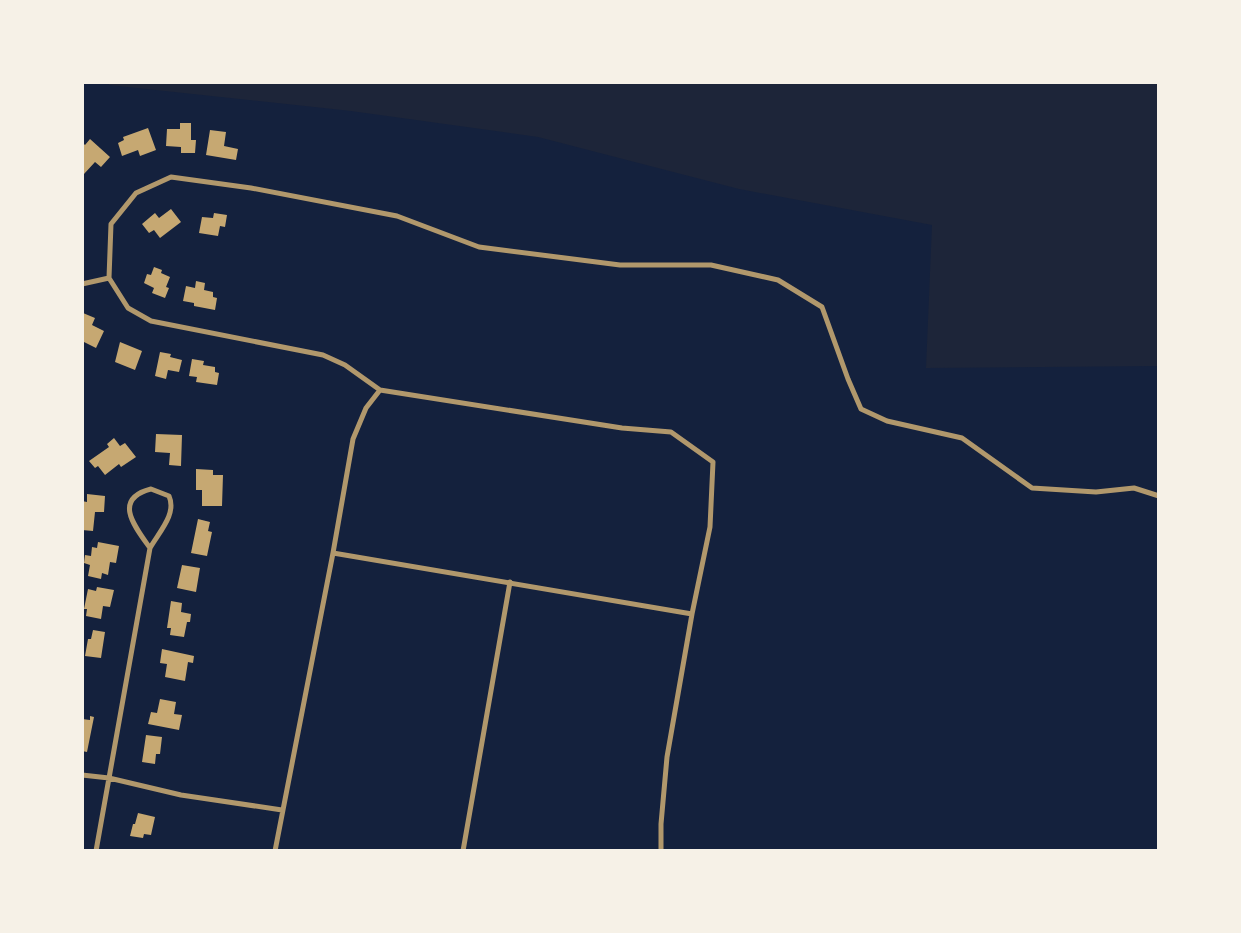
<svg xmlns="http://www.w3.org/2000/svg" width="1241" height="933" viewBox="0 0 1241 933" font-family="Merriweather,serif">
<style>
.green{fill:#1d2539}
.building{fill:#c6a872}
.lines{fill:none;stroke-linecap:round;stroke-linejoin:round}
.minor{stroke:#b1986c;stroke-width:5}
</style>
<rect width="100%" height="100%" fill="#14213d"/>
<path class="green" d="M108,82H1159V366L926,368L932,225L739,189L538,137L351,111L109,85Z"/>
<path class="building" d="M180,123H191V140H196L195,153H181V147L166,146L167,129H180Z
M148,128L156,150L140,156L138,150L122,156L118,143L124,140L123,137Z
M210,130L226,132L224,146L238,149L236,160L206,155Z
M90,139L110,157L101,167L95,162L84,174L82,173V142L85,145Z
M171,209L181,222L160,238L154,230L149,233L142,224L155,213L159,218Z
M214,213L227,215L225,227L220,226L218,236L199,233L202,217L213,218Z
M154,267L162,270L161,273L170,277L166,287L169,288L165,298L152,293L154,288L144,283L147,274L151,275Z
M196,281L205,283L204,290L213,292V297L217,298L215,310L194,306V303L183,301L186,286L195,288Z
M83,313L95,318L92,325L104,331L96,348L82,341Z
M120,342L142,351L135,370L115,362Z
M160,352L171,354L170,357L182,360L179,372L168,370L166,379L155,376Z
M192,359L204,361L203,365L215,367V372L219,373L217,385L196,382L197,377L189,376Z
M156,434L182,435L181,466L169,465L170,453L155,452Z
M114,438L120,446L125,443L136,457L121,467L119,464L105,475L98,466L95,468L89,461L109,447L107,444Z
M196,469L213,470V475H223L222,506H202V490H196Z
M87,494L105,496L104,512H95L93,531L82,530V501L87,502Z
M198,519L210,522L208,531L212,532L207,556L191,553Z
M98,542L119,546L116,563L110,562L108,575L102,573L101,579L88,576L90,565L84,563L85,555L91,556L92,547L97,548Z
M182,565L200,568L196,592L177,588Z
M97,587L114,590L110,607L103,606L101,619L86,616L87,609H84L88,589L96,591Z
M171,601L182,603L181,612L191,614L190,622H187L184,637L170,635L171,628H167Z
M93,630L105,632L101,658L85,656L88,639H91Z
M162,649L194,656L193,663L188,662L185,681L165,677L167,664L160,663Z
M160,699L176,702L174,714L182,715L179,730L148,724L151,712L157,713Z
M90,716L94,717L87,752L82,751V719L90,720Z
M146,735L162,737L160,754H156L155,764L142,762Z
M138,813L155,817L151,835L144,834L143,838L130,836L133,824H135Z"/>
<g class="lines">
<path class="minor" d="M109,278L111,224L136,193L171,177L251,188L397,216L479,247L620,265H711L778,280L822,307L848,379L861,409L887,421L962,438L1032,488L1096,492L1134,488L1159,496
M109,278L128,308L151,321L323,355L345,365L380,390L622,428L671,432L713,462L710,527L692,614L667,757L661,824V851
M82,284L109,278
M333,553L692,614
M82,775L109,778L181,795L282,810
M96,851L150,548C159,532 177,514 169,496L151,489C112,499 135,527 150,548
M275,851L333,553L353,439L366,408L380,390
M463,851L510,582"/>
</g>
<rect width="1241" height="933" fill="none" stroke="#f6f1e7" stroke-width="168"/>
</svg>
